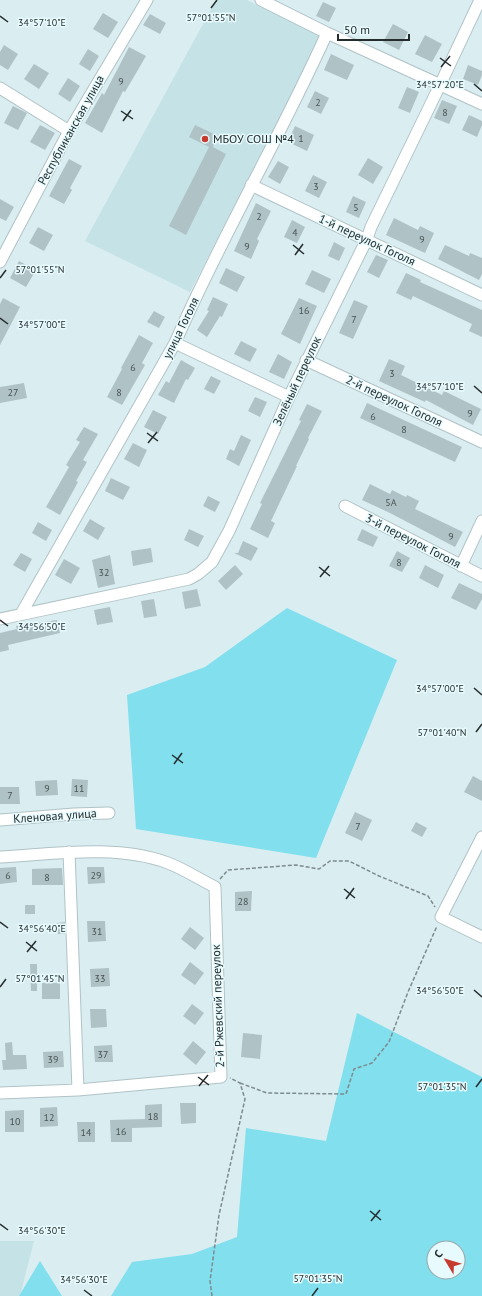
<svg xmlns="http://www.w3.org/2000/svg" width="482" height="1296" viewBox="0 0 482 1296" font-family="'PT Sans',sans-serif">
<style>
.built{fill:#c5e2e7}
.green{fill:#81dfee;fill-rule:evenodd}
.building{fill:#afc2c5}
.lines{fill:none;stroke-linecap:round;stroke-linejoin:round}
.minor-casing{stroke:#b0c3c6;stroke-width:13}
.path{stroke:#7e8b8e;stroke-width:1.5;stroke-dasharray:4 2;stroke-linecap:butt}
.minor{stroke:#fff;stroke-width:11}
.ticks{fill:none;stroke:#252c2d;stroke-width:1.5}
.poi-dot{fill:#c73a2e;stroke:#e7fbfe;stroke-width:1.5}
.labels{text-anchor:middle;stroke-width:3;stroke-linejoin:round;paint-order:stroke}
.number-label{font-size:10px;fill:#485253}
.street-label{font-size:12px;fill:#252c2d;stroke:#e7fbfe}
.poi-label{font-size:12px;fill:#252c2d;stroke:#e7fbfe;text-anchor:start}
.ticks-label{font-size:10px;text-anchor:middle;fill:#252c2d;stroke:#e7fbfe;stroke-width:3;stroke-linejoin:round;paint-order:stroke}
</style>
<rect width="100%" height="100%" fill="#daedf1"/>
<path class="built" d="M216,0H247L321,37L190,292L85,241Z
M0,1241H34L20,1296H0Z"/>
<path class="green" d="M287,608L397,660L316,858L136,829L127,695L205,667Z
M357,1013L482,1077V1296H111L132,1262L192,1254L237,1237L246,1128L326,1141ZM434,1248H458V1272H434Z
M40,1261L62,1296H19Z"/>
<path class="building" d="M323,2L336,8L329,22L316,16Z
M103,13L118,22L108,38L93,29Z
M150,14L166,23L160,34L143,25Z
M393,24L408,32L399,50L383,42Z
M425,35L442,44L432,62L415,54Z
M4,45L18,54L8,70L0,65V52Z
M129,47L146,56L125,92L123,91L102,133L85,123L102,93L104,95Z
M88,49L99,56L90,71L79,64Z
M331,54L354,65L347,80L324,70Z
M34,64L49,73L39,89L24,79Z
M468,65L482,71V75L478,85L463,79Z
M68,78L80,86L70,102L58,94Z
M407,87L419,92L410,113L398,108Z
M315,91L329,98L321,114L307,107Z
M442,100L457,106L449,124L434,118Z
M13,106L27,113L18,130L4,123Z
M469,115L482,121V125L477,137L462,130Z
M40,125L55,133L45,150L30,142Z
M195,125L218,136L213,147L226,154L186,235L169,226L209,147L189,137Z
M295,126L314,135L307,151L288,142Z
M368,158L383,167L373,184L358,175Z
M69,159L82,166L70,188L72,190L64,204L49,196Z
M278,161L289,167L280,184L268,177Z
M313,175L327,182L319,198L305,191Z
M353,196L366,202L359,218L346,212Z
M0,199L14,207L6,221L0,218Z
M256,203L271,211L257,239L259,241L251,259L234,251Z
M394,218L418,230L420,226L434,233L425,253L386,235Z
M292,220L305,227L297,243L284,237Z
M38,227L53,235L44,251L29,243Z
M334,242L345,248L339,261L328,256Z
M445,245L469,256L470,253L482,258V274L479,280L438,259Z
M376,255L388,260L379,278L367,272Z
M19,261L36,270L26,287L10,278Z
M226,268L245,277L237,292L219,283Z
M312,270L331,279L324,293L305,284Z
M406,273L421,280L420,282L482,310V337L469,331L472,324L413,296L411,300L396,293Z
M213,297L228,304L222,317L220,316L207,337L197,330L209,311L207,310Z
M3,298L20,307L0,345V304Z
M299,298L317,306L300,344L281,334Z
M354,300L368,306L353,339L339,333Z
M154,311L165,317L159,328L147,322Z
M139,335L153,343L142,363L145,365L122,405L107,397L122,369L121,368Z
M241,341L257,349L250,362L234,354Z
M278,354L292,362L284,379L269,372Z
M389,359L405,366L401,375L442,395L444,391L481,409L473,425L426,400L425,402L379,381Z
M181,360L195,368L188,380L186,379L174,403L158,395L166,381L169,383Z
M211,376L221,381L214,394L204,389Z
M24,383L27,398L0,403V387Z
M255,397L267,402L260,417L248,411Z
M367,403L462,447L455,462L360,418Z
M307,404L322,411L308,438L309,439L296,466H297L271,521L275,523L268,538L250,529L262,504L260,503L301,421L299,420Z
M153,410L167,417L158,434L144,427Z
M84,427L98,434L83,460L87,462L76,481L78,482L60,515L46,507L69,467L66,465L80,442L76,440Z
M241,435L251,440L239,466L226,459L230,449L234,451Z
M133,443L147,450L139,467L124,459Z
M111,478L130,487L123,500L105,491Z
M370,484L390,494L392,490L406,497L407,495L419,501L415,509L463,532L455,547L390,513L362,500Z
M208,496L220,502L215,512L203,506Z
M90,519L105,528L98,540L83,531Z
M38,522L52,530L46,541L32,533Z
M189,529L204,536L198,547L184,540Z
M362,529L378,537L373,547L357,540Z
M243,541L258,548L251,561L234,553H238Z
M151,548L153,562L133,566L131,551Z
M397,551L410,558L402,572L389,566Z
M21,553L32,559L25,572L13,565Z
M110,555L115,584L98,588L92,560Z
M64,559L80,568L71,584L55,575Z
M235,565L243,574L226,590L218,581Z
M425,565L444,575L438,588L419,578Z
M459,583L482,594V599L476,610L451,598Z
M197,589L201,606L185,609L182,592Z
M154,599L157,616L144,618L141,601Z
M110,607L113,622L97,625L94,610Z
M57,620L60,633L8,645L9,650L0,652V633L17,629L16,626Z
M473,776L482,781V801L464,792Z
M72,779L88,780L87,797L71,796Z
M57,780L58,795L36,796L35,781Z
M0,787H19L20,804H0Z
M355,812L372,820L362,841L345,833Z
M416,822L427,828L422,837L411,831Z
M16,867L17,882L0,884V868Z
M87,867H104L105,883L88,884Z
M62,868L63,885H32V869Z
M252,891L251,911H235V892Z
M25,905H35V914H25Z
M87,921H105L106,941L88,942Z
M65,922V934H58L57,923Z
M190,927L204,938L195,950L181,939Z
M190,962L204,973L195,985L181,975Z
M30,964H37V991H31Z
M109,968L110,986L91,987L90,969Z
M42,983H60V999H42Z
M192,1004L204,1013L195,1025L183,1016Z
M90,1009H106L107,1027L91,1028Z
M243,1033L262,1035L260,1059L241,1057Z
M193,1041L206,1052L196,1065L183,1054Z
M12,1042L13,1055H26L27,1069L3,1070L2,1060H6L5,1043Z
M112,1045L113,1062H95L94,1046Z
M63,1051L64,1067L44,1068L43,1052Z
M180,1103H196V1123L181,1124Z
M162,1104V1127L132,1128V1142H111L110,1120L145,1119V1105Z
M57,1107L58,1126L40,1127V1108Z
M24,1110V1132H5V1111Z
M77,1122H95V1142H78Z"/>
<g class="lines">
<g class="minor-casing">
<path id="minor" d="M261,0L327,33L482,104
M0,88L69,131
M251,185L482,295
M0,262L69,131L147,0
M175,343L289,397
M306,360L482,442
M345,506L482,576
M461,566L482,521
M21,614L175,343C221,237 280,138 327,33
M0,619L189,579L198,574L212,562L229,531L289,397L367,239L371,227L440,85L480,0
M0,820L74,814L109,813
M482,837L441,917L482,937
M69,852L78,1090
M0,857C53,854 118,844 168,863C184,869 199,879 215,887L221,1077L78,1090L0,1093"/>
</g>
<path class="path" d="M220,879L228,870L296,865L319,869L330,861H349L379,876L428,896L435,907
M240,1083L267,1093L346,1094L354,1069L372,1063L389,1042L408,992L437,926
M212,1296L210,1281L219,1215L245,1099L240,1083L230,1078"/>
<use href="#minor" class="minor"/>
</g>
<path class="ticks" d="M211,8L217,0M0,16L8,22M440,58L451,66M441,67L450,56M474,84L482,91M121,111L133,119M123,121L131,110M293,245L304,254M295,255L303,244M0,278L6,270M0,318L8,324M474,386L482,393M147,433L158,441M148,443L157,432M319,567L330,576M320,577L329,566M0,620L8,626M474,688L482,695M476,732L482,724M172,755L183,763M174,764L182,753M344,889L355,898M346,899L354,888M0,922L8,928M26,942L37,951M27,952L36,941M0,987L6,979M474,990L482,997M198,1077L209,1085M199,1086L208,1075M476,1087L482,1079M370,1211L381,1220M371,1221L380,1210M0,1224L8,1230M84,1290L92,1296M312,1296L318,1288"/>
<circle class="poi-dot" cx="205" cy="139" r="4"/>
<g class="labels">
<g class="number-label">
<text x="121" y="85">9</text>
<text x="318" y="106">2</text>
<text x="445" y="116">8</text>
<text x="301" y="142">1</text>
<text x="316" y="190">3</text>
<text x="356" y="211">5</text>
<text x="259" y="220">2</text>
<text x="295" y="236">4</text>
<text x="422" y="243">9</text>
<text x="247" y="250">9</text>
<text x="304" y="314">16</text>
<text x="354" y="323">7</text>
<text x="133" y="371">6</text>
<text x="392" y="377">3</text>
<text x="13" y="396">27</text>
<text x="119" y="396">8</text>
<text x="470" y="417">9</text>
<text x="373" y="420">6</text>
<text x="404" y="433">8</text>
<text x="391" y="506">5А</text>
<text x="451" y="540">9</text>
<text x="399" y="566">8</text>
<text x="104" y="576">32</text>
<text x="47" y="792">9</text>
<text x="79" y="792">11</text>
<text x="10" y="799">7</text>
<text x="358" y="830">7</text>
<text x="8" y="879">6</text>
<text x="96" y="879">29</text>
<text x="47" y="881">8</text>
<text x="243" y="905">28</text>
<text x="97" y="935">31</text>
<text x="100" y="982">33</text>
<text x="103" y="1058">37</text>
<text x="53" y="1063">39</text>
<text x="153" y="1120">18</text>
<text x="49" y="1121">12</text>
<text x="15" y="1125">10</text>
<text x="121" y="1135">16</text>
<text x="86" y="1136">14</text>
</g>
<g class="street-label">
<text transform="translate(71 130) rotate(-61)" y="4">Республиканская улица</text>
<text transform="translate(367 240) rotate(25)" y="4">1-й переулок Гоголя</text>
<text transform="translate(181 328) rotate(-64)" y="4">улица Гоголя</text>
<text transform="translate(297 381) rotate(-65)" y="4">Зелёный переулок</text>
<text transform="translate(394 401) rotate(25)" y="4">2-й переулок Гоголя</text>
<text transform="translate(413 541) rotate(27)" y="4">3-й переулок Гоголя</text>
<text transform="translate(55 816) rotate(-4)" y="4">Кленовая улица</text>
<text transform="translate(218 1006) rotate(-92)" y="4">2-й Ржевский переулок</text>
</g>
<g class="poi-label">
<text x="213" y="143">МБОУ СОШ №4</text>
</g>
</g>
<g class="ticks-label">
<text x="211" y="21">57°01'55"N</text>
<text x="42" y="26">34°57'10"E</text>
<text x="440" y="88">34°57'20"E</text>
<text x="40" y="273">57°01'55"N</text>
<text x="42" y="328">34°57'00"E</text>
<text x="440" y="390">34°57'10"E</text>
<text x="42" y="630">34°56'50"E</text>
<text x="440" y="692">34°57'00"E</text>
<text x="442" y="736">57°01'40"N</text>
<text x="42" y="932">34°56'40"E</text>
<text x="40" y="982">57°01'45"N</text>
<text x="440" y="994">34°56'50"E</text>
<text x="442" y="1090">57°01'35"N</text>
<text x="42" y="1234">34°56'30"E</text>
<text x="318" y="1282">57°01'35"N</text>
<text x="84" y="1283">34°56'30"E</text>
</g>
<g transform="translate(446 1260) rotate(308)"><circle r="19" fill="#e7fbfe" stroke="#99a8aa"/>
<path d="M0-3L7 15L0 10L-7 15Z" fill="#c73a2e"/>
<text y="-6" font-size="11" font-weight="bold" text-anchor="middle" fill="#252c2d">С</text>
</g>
<path d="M338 34v6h71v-6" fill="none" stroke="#252c2d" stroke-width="2"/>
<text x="344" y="34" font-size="12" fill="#252c2d" stroke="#e7fbfe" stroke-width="3" paint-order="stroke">50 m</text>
</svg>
